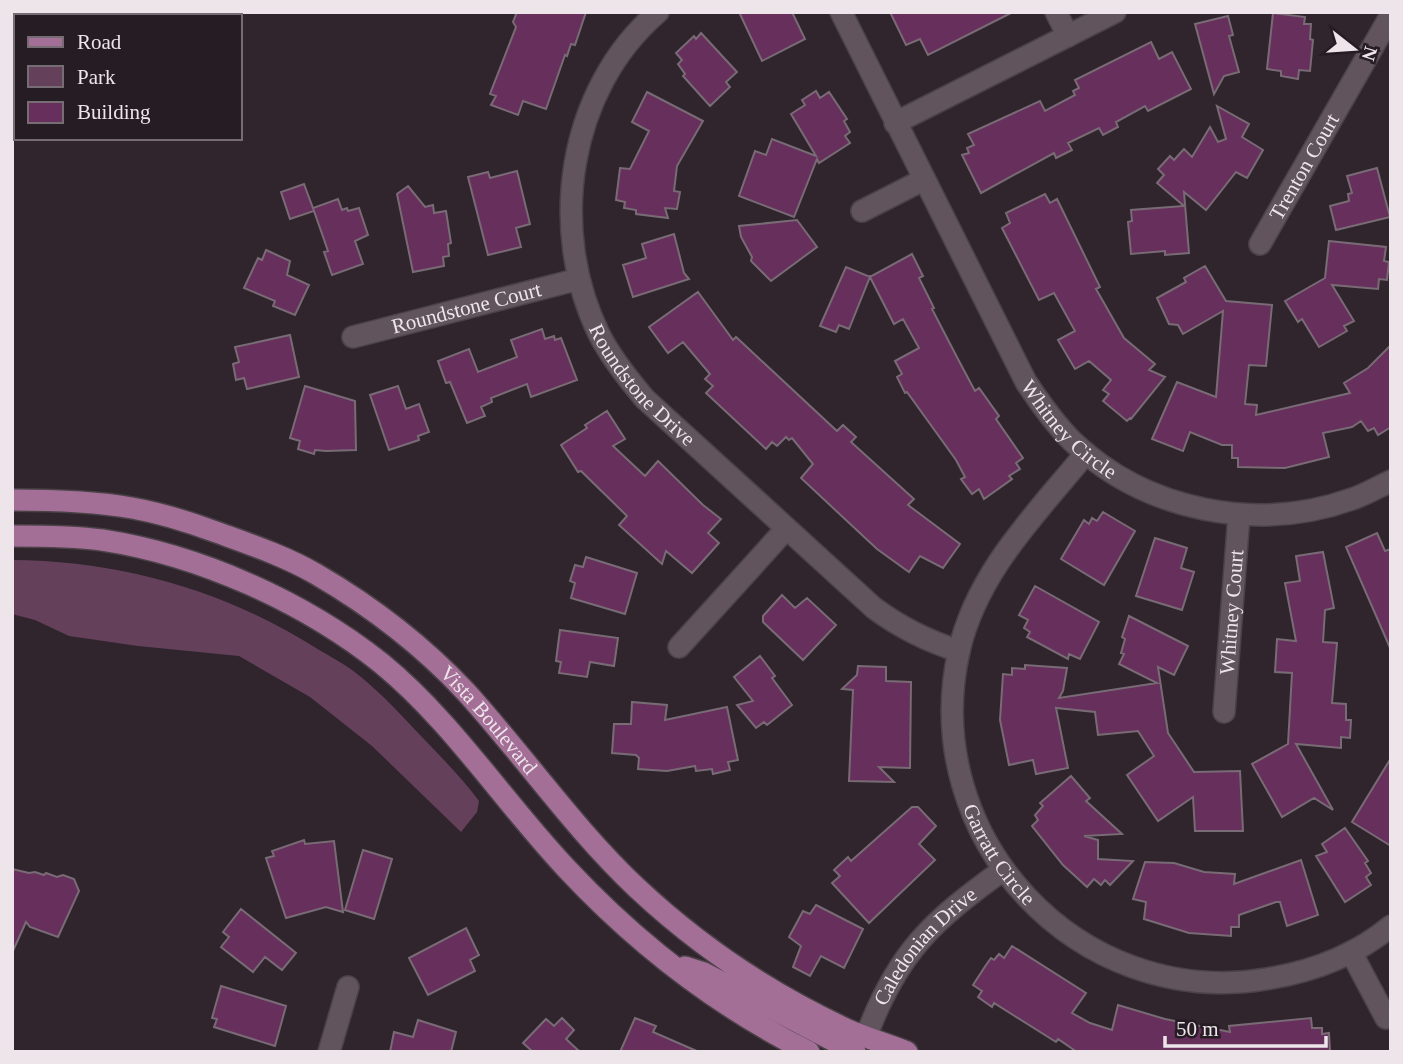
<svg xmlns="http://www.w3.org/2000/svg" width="1403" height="1064" viewBox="0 0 1403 1064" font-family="'Times New Roman',serif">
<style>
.green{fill:#64405b}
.building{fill:#672f5b;stroke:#786b75;stroke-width:2}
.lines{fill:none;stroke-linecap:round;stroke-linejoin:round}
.minor-casing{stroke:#4b4248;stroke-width:24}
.major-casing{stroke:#4b4248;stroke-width:24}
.minor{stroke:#61545d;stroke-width:21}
.major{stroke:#a46f97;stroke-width:21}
.labels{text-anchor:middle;stroke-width:5;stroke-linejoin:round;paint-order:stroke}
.street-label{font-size:21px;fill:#ede5ea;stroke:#261c23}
</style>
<rect width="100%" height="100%" fill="#30252d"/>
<path class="green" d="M12,560C121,561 224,590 316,648C331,657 348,666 361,677C383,695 403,717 422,737C442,758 462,778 479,801L477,812L461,832L372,746L310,697L239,656L138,646L69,636L35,620L12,614Z"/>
<path class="building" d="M517,12H586L575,45L571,44L567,56L565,55L546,109L523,101L518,115L491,105L496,96L490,94L516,27L513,22Z
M739,12H792L805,39L762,61Z
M890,12H1013L928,55L920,39L906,45Z
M1273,13L1305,17L1304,24H1311L1310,39L1313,40L1310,71L1299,70L1298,79L1281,76V71L1267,69Z
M1228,16L1233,35L1229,36L1239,72L1224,76L1214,94L1195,24Z
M701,33L737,72L726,82L730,87L710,106L683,76L685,74L678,64L682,60L676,53L694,36L696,39Z
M1151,42L1159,59L1172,52L1191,89L1148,111L1145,106L1116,122L1118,127L1103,135L1099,128L1068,143L1072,150L1056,158L1054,153L981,193L962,155L969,153L967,148L974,145L968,134L1040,101L1045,111L1075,95L1073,91L1079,88L1075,80Z
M816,91L820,98L829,92L847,119L844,121L850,132L845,136L850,143L819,163L817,159L794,217L739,196L755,151L766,155L772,139L816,156L791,114L805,105L802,100Z
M647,92L703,121L677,166L674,191L680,192L677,209L665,208L668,218L636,214V210L624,208L625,202L616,200L620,168L630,169L649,131L632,122Z
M1217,106L1249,124L1242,137L1263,150L1247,178L1236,172L1206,210L1184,192L1189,253L1165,255V251L1131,254L1128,222L1132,221L1131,210L1184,206L1157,183L1164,175L1158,169L1170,156L1174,160L1184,149L1192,157L1210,127L1218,142L1226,139Z
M1377,168L1390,217L1336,230L1330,206L1349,201L1348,194L1352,193L1347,176Z
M517,171L530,224L516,228L521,247L488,255L468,177L488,172L490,178Z
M304,184L314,211L290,219L281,192Z
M408,186L425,207L433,205L434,213L446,211L451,243L448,244L449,256L443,257L444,266L413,272L397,194Z
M1045,194L1050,203L1057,199L1100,287L1096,289L1124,338L1155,364L1149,370L1165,377L1131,419L1130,418L1127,421L1103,401L1109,394L1103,390L1111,380L1089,361L1075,369L1058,340L1075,331L1054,293L1039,300L1002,228L1010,223L1006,213Z
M338,199L342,210L347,208L348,211L359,208L368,235L355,241L363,264L332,275L324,252L328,251L313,208Z
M797,220L817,247L771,281L751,261L752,257L741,237L739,226Z
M674,234L684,273L689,279L633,297L623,265L646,258L642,244Z
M1329,241L1386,247L1384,261L1389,262L1387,280L1379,279L1378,289L1332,285L1354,321L1344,326L1347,331L1319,347L1302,319L1298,322L1285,301L1325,278Z
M266,250L290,261L287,275L309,285L295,315L273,306L275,301L244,288L258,258L262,260Z
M912,254L923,276L919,278L934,308L932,309L959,361L975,391L979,388L999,416L996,419L1023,458L1016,463L1020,469L1009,476L1012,479L984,499L979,489L972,494L961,479L965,477L956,460L907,392L905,393L897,377L902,374L895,361L919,348L903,319L894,324L870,277L849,329L839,325L836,332L820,326L846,267L870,277Z
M1205,266L1226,301L1272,305L1266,366L1249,365L1245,404L1257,405L1256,415L1350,393L1344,383L1368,368L1391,345V427L1378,435L1374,428L1368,431L1361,421L1352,427L1323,433L1329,457L1285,468L1238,467V458H1232V445H1222L1190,432L1183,451L1152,439L1177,382L1216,397L1223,311L1183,334L1178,325L1169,324L1157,298L1186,282L1184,278Z
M698,292L733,340L736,337L837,431L843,425L856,437L851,442L914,499L908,505L960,544L943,568L920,556L909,572L877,549L801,478L813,464L792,438L789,440L786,437L777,446L772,442L766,449L706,393L713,386L705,379L710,374L683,342L668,353L649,327Z
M542,329L545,339L554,336L555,340L561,338L577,380L531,397L527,384L491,398L492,402L481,407L485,416L467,423L450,382L446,383L438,361L469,349L478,372L517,357L511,340Z
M290,335L299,377L247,389L244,378L236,380L233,364L239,362L235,347Z
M305,386L355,401L356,450L326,451L315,450L314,454L298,449L300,441L290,438Z
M398,386L406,409L419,404L429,432L418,436L419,440L389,450L370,395Z
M607,411L625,439L613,446L645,476L658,461L703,505L721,519L708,533L719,543L692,573L666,551L662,564L619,525L627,516L581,471L578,472L561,445L587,428L585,425Z
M1103,512L1135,531L1104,585L1061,559L1084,520L1089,524L1092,518L1097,521Z
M1377,533L1385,551L1391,549V650L1346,547Z
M1155,538L1187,548L1181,568L1194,572L1182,610L1136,596Z
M1323,552L1334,608L1325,610L1323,642L1337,643L1332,703L1346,704V720H1351L1350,738L1341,737V748L1296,744L1333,810L1314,798L1282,817L1252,764L1288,744L1292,673L1275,672L1277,639L1296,641L1285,583L1300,581L1296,556Z
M586,557L637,573L625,614L571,598L575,583L570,581L575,565L583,567Z
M1035,586L1099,622L1080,659L1069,654L1068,659L1027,637L1030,632L1024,628L1028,620L1019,615Z
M782,595L795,608L807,598L836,625L803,660L763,622V616Z
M1129,616L1188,646L1174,675L1158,667L1168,733L1194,772L1240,771L1243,831H1195L1193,797L1158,821L1127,775L1154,756L1138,731L1098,735L1095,712L1056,708L1068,768L1036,774L1033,760L1009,765L1000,720L1003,674L1012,675V668L1025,669V665L1067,668L1063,691L1059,698L1157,683L1119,664L1124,654L1121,653L1125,639L1122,637Z
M560,630L618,638L614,666L590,662L587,677L559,673L561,662L556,661Z
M760,656L775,676L772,678L792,705L767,725L764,722L756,728L737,705L753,701L734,677Z
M858,666L886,667V681L911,682L910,768L879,767L894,782L849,781L853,690L842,689L857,675Z
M632,702L667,705L665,720L727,707L738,760L728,762L730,770L713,774L712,769L696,771L695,766L667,771L638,769L639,758L636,755L612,753L614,724H631Z
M1391,758V846L1352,822Z
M1071,776L1090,798L1086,801L1122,834L1084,836L1098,840V859L1133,861L1110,885L1105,880L1101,885L1094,879L1087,887L1063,865L1032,826L1038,820L1035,815L1043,806L1040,803Z
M912,807H918L936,826L919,844L935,860L869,923L832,883L840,876L834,870L848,857L851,861Z
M1345,828L1368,861L1365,863L1371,873L1366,877L1371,885L1345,902L1316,856L1327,852L1322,844Z
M304,840L305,844L334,841L343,912L326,907L286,918L266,858L274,856L272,851Z
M363,850L392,859L374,919L345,910Z
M1301,860L1318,915L1287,926L1280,902H1276L1239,915V927H1231V936L1189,933L1144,919L1146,902L1133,899L1145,862L1174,863L1204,872L1235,874L1234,884Z
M12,869L29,873L35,872L44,875L46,873L57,877L63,875L74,879L79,891L58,937L30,927L26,922L12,953Z
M816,905L863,929L844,968L821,956L810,976L793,967L801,946L789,937L803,911L810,914Z
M241,909L296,953L282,970L265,957L253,972L221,947L229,937L223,932Z
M466,928L479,955L470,960L475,971L428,995L409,958Z
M1012,946L1086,993L1072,1013L1090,1023L1112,1030L1118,1005L1165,1019L1230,1032L1229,1026L1311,1018L1312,1028H1322V1034L1329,1033L1330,1052H1077L1058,1039L1056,1042L994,1003L992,1007L978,997L982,991L973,985L986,965L991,958L994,960L999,954L1004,958Z
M221,986L286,1006L275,1046L214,1027L217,1019L212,1018Z
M562,1018L574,1030L566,1039L580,1052H533L523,1043L546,1019L554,1026Z
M635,1018L656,1026L653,1032L699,1052H620Z
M418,1020L456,1032L451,1052H390L394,1032L413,1037Z"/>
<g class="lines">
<g class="minor-casing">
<g id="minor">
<path id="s1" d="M658,12C567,90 548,230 599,334C611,358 628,379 645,399L874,608C901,628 927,641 959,651"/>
<path id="s2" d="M841,12L1026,382C1040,403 1054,423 1072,441C1145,511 1257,533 1352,499C1365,495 1378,487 1391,481"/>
<path d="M1056,12L1068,36"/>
<path d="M63,16L69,12"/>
<path d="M12,66L16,62"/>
<path d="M895,123L1115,12"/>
<path d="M862,211L923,180"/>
<path id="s3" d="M1260,244L1391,15"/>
<path id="s4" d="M353,337L579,279"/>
<path id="s5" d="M1086,453C1036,514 977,572 959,651C917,837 1078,1010 1266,979C1311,972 1356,955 1391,926"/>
<path d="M679,647L786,529"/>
<path id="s6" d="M1224,712L1239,515"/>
<path d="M1351,952L1386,1018"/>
<path id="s7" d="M866,1037C897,953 932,921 1003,870"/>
<path d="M329,1052L348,987"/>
</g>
</g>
<g class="major-casing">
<g id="major">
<path id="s8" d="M12,500C52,500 93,501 132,508C160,513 189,522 216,532C249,544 285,556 316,574C371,606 423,646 466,692C525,757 574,829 638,889C699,946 771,994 846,1029C866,1038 887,1044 907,1052"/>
<path d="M12,536C42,536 73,536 102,540C200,555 304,602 381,663C452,721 503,801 566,868C636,943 717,1006 809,1052"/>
<path d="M685,967L704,973L855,1052"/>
</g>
</g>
<use href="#minor" class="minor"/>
<use href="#major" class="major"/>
</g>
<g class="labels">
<g class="street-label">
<text dy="7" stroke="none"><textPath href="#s3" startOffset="89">Trenton Court</textPath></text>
<text dy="7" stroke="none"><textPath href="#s4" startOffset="117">Roundstone Court</textPath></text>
<text dy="7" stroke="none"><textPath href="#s1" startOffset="418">Roundstone Drive</textPath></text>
<text dy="7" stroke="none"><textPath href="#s2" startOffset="478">Whitney Circle</textPath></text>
<text dy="7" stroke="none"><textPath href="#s6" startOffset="100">Whitney Court</textPath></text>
<text dy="7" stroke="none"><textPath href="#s8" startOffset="544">Vista Boulevard</textPath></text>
<text dy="7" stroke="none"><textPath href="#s5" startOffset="452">Garratt Circle</textPath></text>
<text dy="7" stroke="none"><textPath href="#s7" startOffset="110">Caledonian Drive</textPath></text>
</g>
</g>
<rect width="1403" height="1064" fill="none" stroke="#ede5ea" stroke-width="28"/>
<rect x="14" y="14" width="228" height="126" fill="#261c23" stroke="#766c73" stroke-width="2"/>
<rect x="28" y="37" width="35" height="10" fill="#a46f97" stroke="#766c73" stroke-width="2"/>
<text x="77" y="49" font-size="21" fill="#ede5ea">Road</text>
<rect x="28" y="66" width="35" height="21" fill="#64405b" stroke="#766c73" stroke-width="2"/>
<text x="77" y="84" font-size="21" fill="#ede5ea">Park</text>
<rect x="28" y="102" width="35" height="21" fill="#672f5b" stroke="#766c73" stroke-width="2"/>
<text x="77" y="119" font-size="21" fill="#ede5ea">Building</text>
<g transform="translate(1354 49) rotate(107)" stroke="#261c23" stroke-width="5" paint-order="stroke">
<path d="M0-5L12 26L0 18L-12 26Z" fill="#ede5ea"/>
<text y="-10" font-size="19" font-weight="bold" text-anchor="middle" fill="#ede5ea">N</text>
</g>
<path d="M1165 1036v10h161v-10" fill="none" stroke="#ede5ea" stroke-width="3.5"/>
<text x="1176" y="1036" font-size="21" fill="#ede5ea" stroke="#261c23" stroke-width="5" paint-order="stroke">50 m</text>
</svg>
